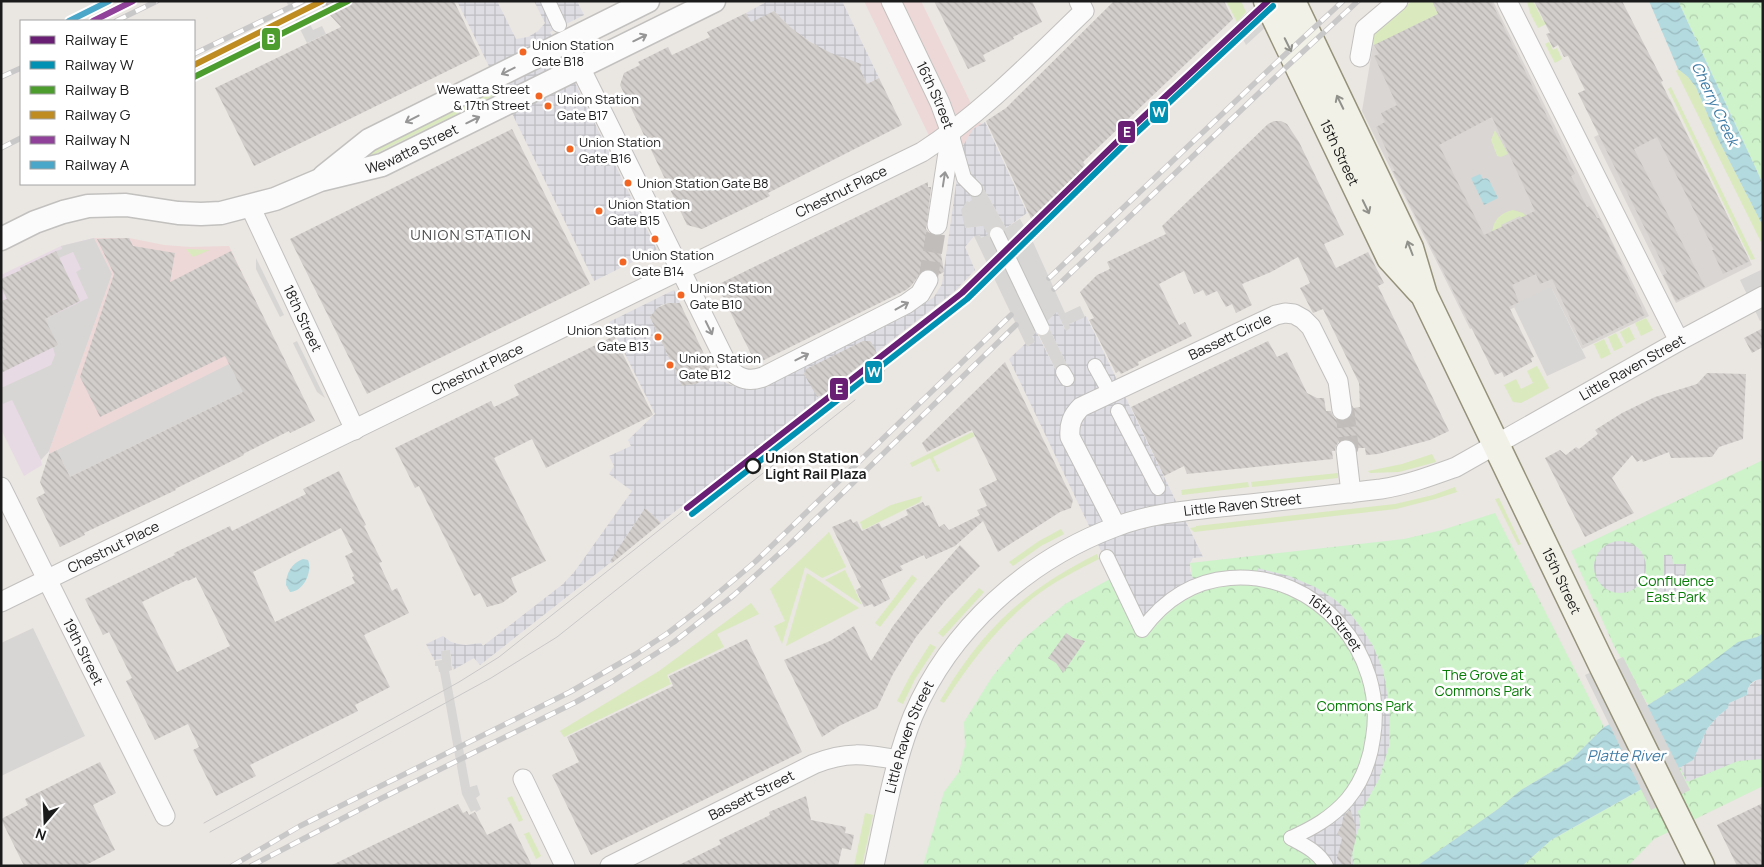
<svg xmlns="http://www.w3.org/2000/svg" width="1764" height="867" viewBox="0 0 1764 867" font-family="Manrope,sans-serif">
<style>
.residential{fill:#d9d6d4}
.commercial{fill:#edd8d7}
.industrial{fill:#e8dae4}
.religious{fill:#d8d6d4}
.grass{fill:#dae9be}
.park{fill:url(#park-crowns)}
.plaza{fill:url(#plaza-grid)}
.water{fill:url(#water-waves)}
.pier{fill:#d7d6d4}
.building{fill:url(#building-back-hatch);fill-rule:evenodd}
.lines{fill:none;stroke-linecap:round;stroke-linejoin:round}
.minor-tunnel{stroke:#c1bdba;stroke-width:19;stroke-dasharray:19 9;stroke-linecap:butt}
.pedestrian-casing{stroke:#c2c1bf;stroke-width:16}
.minor-casing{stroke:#c2c1bf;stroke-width:21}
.tertiary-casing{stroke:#c2c1bf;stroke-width:25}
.secondary-casing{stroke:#94927a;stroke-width:29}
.pedestrian{stroke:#fcfbfb;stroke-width:14}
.minor{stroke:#fcfbfb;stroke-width:19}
.tertiary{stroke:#fcfbfb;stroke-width:22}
.secondary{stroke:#f2f1e7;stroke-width:26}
.tram{stroke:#c9c8c8;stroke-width:1}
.rail-casing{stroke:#c9c8c8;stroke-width:5.5}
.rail{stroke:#fff;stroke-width:4;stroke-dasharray:11;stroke-linecap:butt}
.pedestrian-bridge-casing{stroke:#c2c1bf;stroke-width:16;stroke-linecap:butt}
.pedestrian-bridge{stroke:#fcfbfb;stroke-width:14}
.rail-1-casing{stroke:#fff;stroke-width:10}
.rail-2-casing{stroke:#fff;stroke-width:10}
.rail-3-casing{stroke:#fff;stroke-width:10}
.rail-4-casing{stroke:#fff;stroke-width:10}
.rail-5-casing{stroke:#fff;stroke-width:10}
.rail-6-casing{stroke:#fff;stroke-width:10}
.rail-1{stroke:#691f74;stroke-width:6}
.rail-2{stroke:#0091b3;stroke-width:6}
.rail-3{stroke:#4c9c2e;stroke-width:6}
.rail-4{stroke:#be8c21;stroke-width:6}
.rail-5{stroke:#904199;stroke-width:6}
.rail-6{stroke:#4ba7c9;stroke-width:6}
.oneway{stroke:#979696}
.oneway2{stroke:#91918b}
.bus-dot{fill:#f26522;stroke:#fff;stroke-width:2}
.stop-dot{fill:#fff;stroke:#1b1b1b;stroke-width:2.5}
.labels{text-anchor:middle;stroke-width:5;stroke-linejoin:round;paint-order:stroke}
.bus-label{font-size:13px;fill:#1b1b1b;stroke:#fff;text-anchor:start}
.street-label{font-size:14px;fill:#1b1b1b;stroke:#fff}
.stop-label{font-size:14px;font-weight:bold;fill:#1b1b1b;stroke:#fff;text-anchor:start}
.park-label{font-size:14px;fill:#067c05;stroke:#fff}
.water-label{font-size:15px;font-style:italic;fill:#407ca6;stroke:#fff}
.neighbourhood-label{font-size:15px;letter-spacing:1px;fill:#4e4e4e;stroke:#fff}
.line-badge{stroke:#fff;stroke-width:2}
.badge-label{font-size:14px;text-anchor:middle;font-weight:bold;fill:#fff}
</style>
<defs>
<pattern id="park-crowns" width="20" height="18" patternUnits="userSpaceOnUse" patternTransform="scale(1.25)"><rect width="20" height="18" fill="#cef2ca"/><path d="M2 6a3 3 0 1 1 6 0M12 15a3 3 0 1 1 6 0" fill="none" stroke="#b0cfad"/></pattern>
<pattern id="plaza-grid" width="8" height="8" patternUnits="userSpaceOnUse" patternTransform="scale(1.25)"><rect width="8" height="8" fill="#dddde3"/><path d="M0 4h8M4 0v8" fill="none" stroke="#bdbdc2"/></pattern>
<pattern id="water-waves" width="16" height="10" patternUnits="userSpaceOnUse" patternTransform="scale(1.25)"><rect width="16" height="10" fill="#b3dadf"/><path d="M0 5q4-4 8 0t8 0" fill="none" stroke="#99babf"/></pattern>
<pattern id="building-back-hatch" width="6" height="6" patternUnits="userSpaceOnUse" patternTransform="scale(1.25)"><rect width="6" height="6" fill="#d2cecb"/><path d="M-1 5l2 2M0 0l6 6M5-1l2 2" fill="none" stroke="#b4b0ae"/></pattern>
</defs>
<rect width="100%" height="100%" fill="#eae6e2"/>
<path class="residential" d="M1413,1H1493L1649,316L1582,349L1552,289L1470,329L1362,111L1373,45Z
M1670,99L1752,265L1676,303L1594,137Z"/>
<path class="commercial" d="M864,1H921L997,157L950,179Z
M94,238H129L164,245L190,247L229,246L275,342L49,454V451L112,274Z"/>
<path class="industrial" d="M94,238L112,274L49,451L41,460L42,465L24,476L1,429V275L61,246Z"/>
<path class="religious" d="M94,238L112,274L49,451L41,460L12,400L3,404L1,400V388L51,365L55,355L45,319L88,298L76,272L81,269L73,252L59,258L56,251L62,249L61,246Z
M256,258L284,315L280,317L256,269Z
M1551,287L1586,358L1547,376L1513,305Z
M297,341L325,398L317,392L293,343Z
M229,364L237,380L245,391L70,477L57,450Z
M33,628L85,736L1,776V643Z"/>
<path class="grass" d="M1226,1H1241L1246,12L1237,22Z
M1412,1H1432L1438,14L1374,45L1370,34Z
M1527,1H1533L1543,21L1583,1H1593L1538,28L1530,13Z
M1549,42L1553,50L1557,48L1562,59L1555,63L1545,44Z
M1678,69L1688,77L1696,87L1717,137L1763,226V246L1676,71Z
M531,71L534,76L371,156L369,151Z
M1671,87L1755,259L1751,260L1668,89Z
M1495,130L1508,154L1501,157L1497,156L1491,140Z
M1513,210L1523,213L1531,221L1527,231L1520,216L1501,225L1506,235L1492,233C1493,220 1500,213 1513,210Z
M186,249L210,250L193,257Z
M1646,318L1653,330L1641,336L1635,323Z
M1629,327L1635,339L1626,344L1620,332Z
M1616,333L1623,347L1614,351L1608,337Z
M1604,339L1611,354L1601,359L1594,344Z
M1537,366L1549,388L1521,403L1513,402L1504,385L1516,379L1521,389L1533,383L1527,371Z
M972,432L975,436L933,457L940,471L937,472L930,458L912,467L910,463Z
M1432,454L1436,462L1399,472L1370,473L1368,471L1402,464Z
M1338,473V478L1252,487L1251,482Z
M1248,482L1249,487L1182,495L1181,490Z
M1455,487L1457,492L1435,499L1396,509L1194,532L1190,528L1196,527V526L1395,504L1433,495Z
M922,496L920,502L863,530L860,522L891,505Z
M1499,498L1521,544L1518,545L1495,499Z
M1061,529L1064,534L1041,546L1013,566L1009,562L1039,541Z
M829,532L846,567L822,578L805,567L782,644L774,626L785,621L770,589Z
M1097,554L1099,559C1077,570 1053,582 1033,598C997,627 969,664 944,703L940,701C982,630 1023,591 1097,554Z
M845,570L862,605L825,580Z
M807,573L859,608L786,646Z
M912,575L917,579L880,627L875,623Z
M979,588L984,592L943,637L938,633Z
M751,603L759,614L717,634L724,647L667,675L671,684L564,737L560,731L659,671Z
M930,644L936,647L915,679L903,704L897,701L910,676Z
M512,796L523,820L519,822L507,798Z
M865,813L873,815L862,866H854Z
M529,832L541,856L536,859L524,834Z"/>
<path class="park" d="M1678,1H1763V184Z
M1763,460V633L1757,637L1738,643L1686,681L1648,705L1614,646L1571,551Z
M1495,513L1604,727L1571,760L1521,790L1498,809L1417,866H923L944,792L959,772L965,746L964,722L992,677L1022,640L1065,604L1108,580L1192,576L1190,563L1404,539L1442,530Z
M1763,679V786L1654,839L1628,866H1522L1551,840L1693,760Z"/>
<path class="plaza" d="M457,1H497L516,39L528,37L538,31L545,23L534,1H577L584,15L550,32L657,250L594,281Z
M768,1H842L879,78L867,84L860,69L810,42L790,27L774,11L771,12L772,16L752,25L746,13Z
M985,122L1027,213L1006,228L982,186L972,201L968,202L965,228L983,226L989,235L981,238L974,236L965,247L975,270L955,291L874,354L870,341H863L806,369L804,374L816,394H824L659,524L658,520L649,512L643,511L623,541V544L629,548L480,665L474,658L453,670L450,650L441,651L442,659L434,660L426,644L443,636L451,642L458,644L466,645L481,643L483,646L563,584L575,571L632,491L609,474L614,466L609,456L631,446L628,440L655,414L609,322L674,290L680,303H668L661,305L650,317L682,385H691L702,381L712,371L722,381L736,387L751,389H757L907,315L934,297L942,284L961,149L973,129Z
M1057,311L1065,330L1069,324L1086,316L1203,557L1193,558L1190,563V571L1195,583L1139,630L1009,359L1026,343L1028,347L1032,336L1036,331L1058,375L1069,369L1046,322Z
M1594 567a26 26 0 1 1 52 0a26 26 0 1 1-52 0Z
M1664,555H1672L1673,564H1686L1683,589L1676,604L1655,595L1664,576Z
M1257,568L1289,576L1315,587L1334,599L1349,612L1362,629L1373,646L1383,670L1390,709L1389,746L1379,779L1365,804L1359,811L1358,810L1360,825L1352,847L1353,866H1330L1306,840V837L1340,812L1378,732L1353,635L1271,575L1257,572Z
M1758,679H1763V759L1738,761L1687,782L1680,767L1693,760L1707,729L1717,717L1728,708L1729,703L1747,695L1749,686Z"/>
<path class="water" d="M1649,1H1678L1763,184V226L1717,137L1696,87L1688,77L1678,69Z
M1480,174L1483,179L1486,178L1489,180L1498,198L1484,205L1471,178Z
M303,559L308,560C313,572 303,592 290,592L286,585C286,573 292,563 303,559Z
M1763,633V679C1753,679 1747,685 1747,695L1729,703L1728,708L1717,717L1707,729L1693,760L1551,840L1522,866H1417L1498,809L1521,790L1571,760L1604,727L1648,705L1686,681L1738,642L1757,637Z"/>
<path class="pier" d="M286,1H298L313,30L322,26L326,34L307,43Z
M1260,1H1294L1246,45L1235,24Z
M982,186L1006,228L1020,219L1033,242L1065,313L1080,306L1085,317L1069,324L1070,328L1066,331L1057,312L1046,322L1069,369L1058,375L1037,331L1032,336L1035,342L1027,347L974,236L980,235L981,238L988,235L983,226L965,228L961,210L967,201L969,202L972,200L969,192Z
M1763,269V320L1760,321L1740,280Z
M450,650L452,670L449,671L470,787L477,785L480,795L476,798L481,809L476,812L475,810L471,812L462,794L440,672H439L438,666H435V661L442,660L441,651Z
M1623,657L1690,790L1651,810L1585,675Z"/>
<path class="building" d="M317,1H454L480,55L254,166L215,88L341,27Z
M934,1H1032L1042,22L1013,37L1014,39L983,55L986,61L968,69Z
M1114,1H1224L1233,19L1083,162L1085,165L1034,225L986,121L1006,108Z
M1432,1H1491L1575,174L1571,176L1587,207L1590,206L1597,218H1599L1607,232L1645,315L1583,345L1552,279L1540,284L1536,274L1512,285L1519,302L1509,307L1534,357L1531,358L1532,362L1504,377L1502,372L1495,375L1393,171H1395L1388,157L1389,156L1376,127L1385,122L1381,113L1397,105L1374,56L1379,54L1374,45L1438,14ZM1492,117L1535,211L1484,235L1439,145Z
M1534,1H1622L1663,81L1661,82L1750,261L1723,274L1712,250H1714L1657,137L1634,149L1705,287L1676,301L1663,275L1667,273L1578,93L1585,90L1568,56L1564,57L1558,45L1553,48L1546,34L1550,33Z
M774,11L790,27L810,42L831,53L861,64L860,69L867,84L879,78L902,125L768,193L770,196L702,229L687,225L620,85L624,73L640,65L638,62L668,47L672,55L710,37L707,32L746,13L751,22Z
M1274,121H1281L1287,124L1299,142L1344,235L1324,244L1336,268L1368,252L1384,283L1378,286L1449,431L1430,440L1378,454L1366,455L1365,448H1357L1355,443L1351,440L1345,439L1339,441L1336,446L1335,451H1332L1333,459L1187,474L1184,466L1164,476L1131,407L1268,341L1277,357L1287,352L1307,393L1317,398H1324L1326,411H1331L1333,416L1337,420L1343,421L1348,419L1353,414V408L1360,407L1359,383L1323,309L1313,313L1300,288L1310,283L1298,257L1271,272L1242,284L1252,305L1236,313L1232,304L1226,307L1217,291L1206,296L1203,290L1194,294L1184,271L1159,284L1179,325L1185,322L1192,336L1138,362L1139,365L1121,374L1119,371L1116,373L1089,320L1094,318L1080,292L1097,275L1110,269L1107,262L1166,234L1162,226L1268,124Z
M512,129L590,284L367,394L290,239Z
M928,182V187H931V189L926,229L930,234L938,236L944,272L938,275L933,270L927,269L923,270L911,286L906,290L756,364L717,285Z
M129,238L133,246L175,253L170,282L231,251L315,421L290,433L289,431L243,454L244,455L175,489L176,490L84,533L85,535L60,547L36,498L45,493L40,482L49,454L57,450L70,477L243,392L225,356L100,417L80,377L114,274L97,239Z
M56,251L80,301L45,319L58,345L1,373V301L7,299L1,287V279L21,270L20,268Z
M668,303H680L712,371L706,378L696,384L682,386L650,317L657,308Z
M1763,328V347L1752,353L1744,338Z
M614,336L653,415L546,468L532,439L494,458L546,561L511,578L517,592L502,603L487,607L480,593L474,596L419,486L415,488L395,448L491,401L494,407L519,395L514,385Z
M863,341H870L873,345L885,371L876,379L864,362L824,394L817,397L804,374L806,369Z
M1005,362L1073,500L1071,508L1060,512L998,552L983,521L955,546L926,559L924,555L900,566L903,570L881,580L890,599L874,607L872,604L864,607L856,590L861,587L832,527L851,519L853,523L857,521L862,531L879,523L882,528L908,515L906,510L923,502L925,506L929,505L939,527L944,524L949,530L980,515L977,510L987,506L979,489L997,480L972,430L927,452L922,443Z
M1707,373L1746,374L1743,439L1719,447L1712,457L1671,458L1669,452L1643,462L1642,459L1637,462L1632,455L1612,478L1634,513L1585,537L1545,458L1560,450L1566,455L1576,447L1579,449L1598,434L1595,430L1622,413L1655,397L1697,384Z
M339,471L366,525L364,526L382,562L379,563L392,591L397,588L409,613L364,635L390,687L355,705L358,711L250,765L256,776L216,796L193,750L199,747L188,724L155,740L126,681L132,678L109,632L103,635L85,599L175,555L174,553L230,526L232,531L306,494L303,489ZM341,528L353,552L345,556L354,576L352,577L355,583L275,622L253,572ZM196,577L230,646L177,672L142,602L187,580L188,581Z
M645,508L661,523L612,563L610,561Z
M960,545L980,566L946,600L916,637L893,674L877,708L839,726L822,737L784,660L830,641L854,626L871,661L893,626L919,592Z
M1066,633L1073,638L1085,641L1063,673L1056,663L1048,658Z
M747,639L802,752L591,855L552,775L579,762L567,737L673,686L669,676Z
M100,762L116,793L93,805L115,850L84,866H24L1,819L28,805L25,799Z
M806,796L811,820L846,827L845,833L854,835L851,850L842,848L838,866H677L721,844L719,840L770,815L769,812Z
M1763,803V866H1737L1717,825Z
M458,804L463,813L467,811L469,815L475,812L487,835L511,823L532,866H330Z
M1350,809L1355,824L1356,838L1351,858V866H1343L1337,858L1342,838L1337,834L1342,824L1343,817Z"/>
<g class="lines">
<path class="minor-tunnel" d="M928,280L937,225
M1342,410L1345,412L1349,447L1346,450"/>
<g class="pedestrian-casing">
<g id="pedestrian">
<path d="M548,1L559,25"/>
<path d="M952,136L964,178L975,189"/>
<path d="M1095,366L1105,384"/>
<path d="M1063,372L1067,379"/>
<path d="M1118,411L1158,488"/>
<path id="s1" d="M1107,557L1142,630C1164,600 1192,581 1230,578C1317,571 1387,653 1373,738C1370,761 1362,782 1347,800C1331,818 1313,828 1291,838"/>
<path d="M1291,838C1304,845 1319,852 1326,866"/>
</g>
</g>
<g class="minor-casing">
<g id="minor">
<path id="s2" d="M891,1L940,103L951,133L937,225"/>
<path d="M1507,1L1679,341"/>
<path d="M567,41L729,368C738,379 749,382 763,377L906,304L920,294L928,280"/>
<path d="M1360,57L1365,29L1398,1"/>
<path id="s3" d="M250,206L355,430"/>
<path d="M1346,450L1351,493"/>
<path id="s4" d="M1,487L165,816"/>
<path id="s5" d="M1116,526L1070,437C1069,424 1072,416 1081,407L1276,315L1285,313L1294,314L1303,319L1311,327L1338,381L1342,410"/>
<path id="s6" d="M1,602L922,152C982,113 1033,60 1084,11L1079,1"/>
<path d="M523,779L565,866"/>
<path id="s7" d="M610,866L814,764C847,751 864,754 898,760"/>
<path id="s8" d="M874,866C885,816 894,763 913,716C950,629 1027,560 1115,527C1151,513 1192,510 1230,506C1280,501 1331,495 1381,489C1407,485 1431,476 1456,467L1679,341L1763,296"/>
</g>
</g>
<g class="tertiary-casing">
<g id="tertiary">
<path d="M324,176L369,140L648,1"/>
<path id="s9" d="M1,239L35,222L63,212L88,206L126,205L178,213L201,214L221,213L275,199L320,180L382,165L714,1"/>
</g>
</g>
<g class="secondary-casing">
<g id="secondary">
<path id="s10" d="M1267,1L1390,258L1420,291"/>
<path id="s11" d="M1292,1L1410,248L1424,295L1603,667L1701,866"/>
</g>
</g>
<use href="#pedestrian" class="pedestrian"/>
<use href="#minor" class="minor"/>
<use href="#tertiary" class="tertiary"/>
<use href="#secondary" class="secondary"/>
<path class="tram" d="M204,823L459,682L499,657L687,508
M210,832L491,678L557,637L855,400"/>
<g class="rail-casing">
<path id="rail" d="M116,21L157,1
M194,54L303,1
M1,77L21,68
M1,148L21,138
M1049,278L1276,63L1343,1
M1054,289L1281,72L1358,1
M232,866L300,826L570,692L636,654L668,633L698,610L755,562L1011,315
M251,866L378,800L576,702L610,683L674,642L734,595L790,544L1016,325"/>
</g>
<use href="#rail" class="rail"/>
<g class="pedestrian-bridge-casing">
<path id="pedestrian-bridge" d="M997,234L1042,328"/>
</g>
<use href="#pedestrian-bridge" class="pedestrian-bridge"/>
<g class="rail-1-casing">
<path id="rail-1" d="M687,508L962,293L1126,133L1268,1"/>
</g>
<g class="rail-2-casing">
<path id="rail-2" d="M692,514L967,299L1131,138L1273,6"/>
</g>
<g class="rail-3-casing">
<path id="rail-3" d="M194,77L348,1"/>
</g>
<g class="rail-4-casing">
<path id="rail-4" d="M194,65L322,1"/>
</g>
<g class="rail-5-casing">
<path id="rail-5" d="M93,21L133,1"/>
</g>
<g class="rail-6-casing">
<path id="rail-6" d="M69,21L109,1"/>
</g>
<use href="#rail-1" class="rail-1"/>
<use href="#rail-2" class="rail-2"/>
<use href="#rail-3" class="rail-3"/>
<use href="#rail-4" class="rail-4"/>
<use href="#rail-5" class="rail-5"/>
<use href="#rail-6" class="rail-6"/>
</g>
<defs><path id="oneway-shaft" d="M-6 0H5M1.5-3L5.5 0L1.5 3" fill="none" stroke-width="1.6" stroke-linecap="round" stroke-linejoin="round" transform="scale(1.25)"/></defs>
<g class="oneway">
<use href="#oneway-shaft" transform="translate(640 38) rotate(-26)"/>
<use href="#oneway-shaft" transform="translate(508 71) rotate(153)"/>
<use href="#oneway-shaft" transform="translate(412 119) rotate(153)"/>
<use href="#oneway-shaft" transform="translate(473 120) rotate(-26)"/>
<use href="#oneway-shaft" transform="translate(944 179) rotate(-81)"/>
<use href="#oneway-shaft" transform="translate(902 306) rotate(-29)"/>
<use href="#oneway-shaft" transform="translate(709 328) rotate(64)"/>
<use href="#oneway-shaft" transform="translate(802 357) rotate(-27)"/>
</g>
<g class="oneway2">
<use href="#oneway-shaft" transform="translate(1288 45) rotate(64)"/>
<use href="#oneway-shaft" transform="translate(1340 102) rotate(-116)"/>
<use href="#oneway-shaft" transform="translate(1366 207) rotate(64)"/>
<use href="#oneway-shaft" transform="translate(1410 248) rotate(-111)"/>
</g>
<g class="bus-dot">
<circle cx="523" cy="52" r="4.5"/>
<circle cx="539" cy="96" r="4.5"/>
<circle cx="548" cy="106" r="4.5"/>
<circle cx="570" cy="149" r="4.5"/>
<circle cx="628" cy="183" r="4.5"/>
<circle cx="599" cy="211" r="4.5"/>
<circle cx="655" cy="239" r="4.5"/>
<circle cx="623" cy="262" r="4.5"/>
<circle cx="681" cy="295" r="4.5"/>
<circle cx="658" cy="337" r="4.5"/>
<circle cx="670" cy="365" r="4.5"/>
</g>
<circle class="stop-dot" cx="753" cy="466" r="7"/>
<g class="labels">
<g class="bus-label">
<text x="532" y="50">Union Station<tspan x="532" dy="16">Gate B18</tspan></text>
<text x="530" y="94" text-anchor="end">Wewatta Street<tspan x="530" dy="16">&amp; 17th Street</tspan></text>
<text x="557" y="104">Union Station<tspan x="557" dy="16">Gate B17</tspan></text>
<text x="579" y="147">Union Station<tspan x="579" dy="16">Gate B16</tspan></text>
<text x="637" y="188">Union Station Gate B8</text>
<text x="608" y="209">Union Station<tspan x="608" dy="16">Gate B15</tspan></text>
<text x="632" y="260">Union Station<tspan x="632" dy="16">Gate B14</tspan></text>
<text x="690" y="293">Union Station<tspan x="690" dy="16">Gate B10</tspan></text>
<text x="649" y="335" text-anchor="end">Union Station<tspan x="649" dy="16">Gate B13</tspan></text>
<text x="679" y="363">Union Station<tspan x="679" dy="16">Gate B12</tspan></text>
</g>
<g class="street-label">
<text dy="5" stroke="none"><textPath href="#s2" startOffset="104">16th Street</textPath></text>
<text dy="5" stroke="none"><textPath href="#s9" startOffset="429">Wewatta Street</textPath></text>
<text dy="5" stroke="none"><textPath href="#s10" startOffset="168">15th Street</textPath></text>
<text dy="5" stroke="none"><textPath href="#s6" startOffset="935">Chestnut Place</textPath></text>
<text dy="5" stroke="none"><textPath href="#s3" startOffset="124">18th Street</textPath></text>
<text dy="5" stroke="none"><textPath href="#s5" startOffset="298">Bassett Circle</textPath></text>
<text dy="5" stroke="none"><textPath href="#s8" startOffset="989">Little Raven Street</textPath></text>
<text dy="5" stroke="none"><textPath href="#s6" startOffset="530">Chestnut Place</textPath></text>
<text dy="5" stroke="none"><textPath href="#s8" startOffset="569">Little Raven Street</textPath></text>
<text dy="5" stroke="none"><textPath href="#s6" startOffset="125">Chestnut Place</textPath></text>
<text dy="5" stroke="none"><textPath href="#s11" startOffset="640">15th Street</textPath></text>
<text dy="5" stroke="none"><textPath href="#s1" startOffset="306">16th Street</textPath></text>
<text dy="5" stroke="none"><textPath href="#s4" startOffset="184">19th Street</textPath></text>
<text dy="5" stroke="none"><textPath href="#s8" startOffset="134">Little Raven Street</textPath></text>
<text dy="5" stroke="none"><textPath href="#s7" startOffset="158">Bassett Street</textPath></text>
</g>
<g class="stop-label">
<text x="765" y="463">Union Station<tspan x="765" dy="16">Light Rail Plaza</tspan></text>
</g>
<g class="park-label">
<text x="1676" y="586">Confluence<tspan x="1676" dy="16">East Park</tspan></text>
<text x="1483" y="680">The Grove at<tspan x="1483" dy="16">Commons Park</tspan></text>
<text x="1365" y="711">Commons Park</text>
</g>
<g class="water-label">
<text transform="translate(1715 104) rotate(65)" y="5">Cherry Creek</text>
<text x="1626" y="761">Platte River</text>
</g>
<g class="neighbourhood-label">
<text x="471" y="240">UNION STATION</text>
</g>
</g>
<g class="line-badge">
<rect x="261" y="27" width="20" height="24" rx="5" fill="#4c9c2e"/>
<rect x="1149" y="100" width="20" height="24" rx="5" fill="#0091b3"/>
<rect x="1117" y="120" width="19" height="24" rx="5" fill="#691f74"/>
<rect x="864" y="360" width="19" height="24" rx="5" fill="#0091b3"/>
<rect x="829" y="377" width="20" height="24" rx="5" fill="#691f74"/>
</g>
<g class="badge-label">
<text x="271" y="44">B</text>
<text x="1159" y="117">W</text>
<text x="1127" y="137">E</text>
<text x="874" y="377">W</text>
<text x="839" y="394">E</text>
</g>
<rect width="1764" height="867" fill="none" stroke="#1b1b1b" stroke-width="5"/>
<rect x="20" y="20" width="175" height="165" fill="#ffffff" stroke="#a4a4a4"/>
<rect x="30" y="36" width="25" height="8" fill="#691f74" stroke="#a4a4a4"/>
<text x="65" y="45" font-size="15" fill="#1b1b1b">Railway E</text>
<rect x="30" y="61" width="25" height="8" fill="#0091b3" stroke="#a4a4a4"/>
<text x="65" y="70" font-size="15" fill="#1b1b1b">Railway W</text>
<rect x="30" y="86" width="25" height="8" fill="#4c9c2e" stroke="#a4a4a4"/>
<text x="65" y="95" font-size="15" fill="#1b1b1b">Railway B</text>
<rect x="30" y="111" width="25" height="8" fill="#be8c21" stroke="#a4a4a4"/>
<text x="65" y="120" font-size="15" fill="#1b1b1b">Railway G</text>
<rect x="30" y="136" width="25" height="8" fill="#904199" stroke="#a4a4a4"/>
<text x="65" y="145" font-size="15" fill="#1b1b1b">Railway N</text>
<rect x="30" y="161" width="25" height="8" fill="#4ba7c9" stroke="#a4a4a4"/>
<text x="65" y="170" font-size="15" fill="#1b1b1b">Railway A</text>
<g transform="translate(45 822) rotate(199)" stroke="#ffffff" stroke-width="4" paint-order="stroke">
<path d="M0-4L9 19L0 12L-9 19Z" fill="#1b1b1b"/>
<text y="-8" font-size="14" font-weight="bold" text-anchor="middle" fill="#1b1b1b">N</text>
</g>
</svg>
